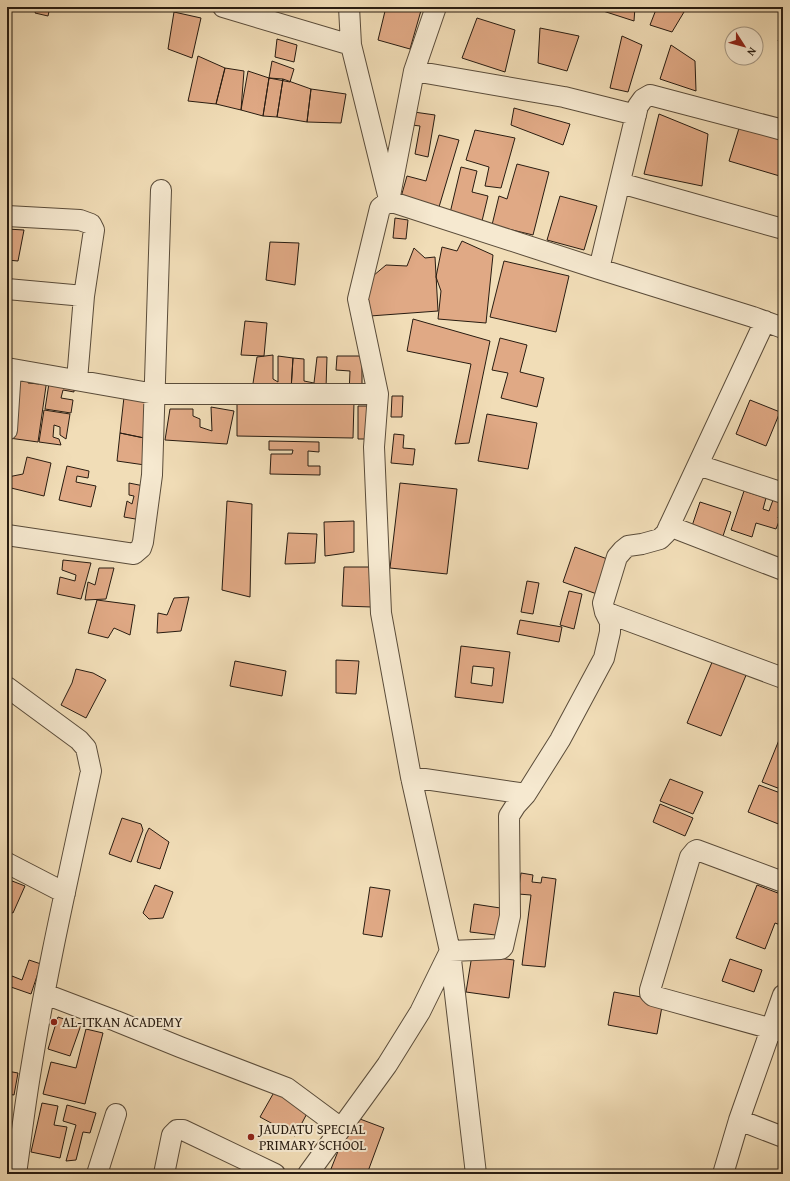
<svg xmlns="http://www.w3.org/2000/svg" width="790" height="1181" viewBox="0 0 790 1181" font-family="'Gentium Book Plus',serif">
<style>
.building{fill:#e0a985;stroke:#281c11;fill-rule:evenodd}
.lines{fill:none;stroke-linecap:round;stroke-linejoin:round}
.minor-casing{stroke:#5a4c3a;stroke-width:22}
.minor{stroke:#f6e9d0;stroke-width:20}
.poi-dot{fill:#8f2418;stroke:#f6e9d0;stroke-width:1.5}
.labels{text-anchor:middle;stroke-width:4;stroke-linejoin:round;paint-order:stroke}
.poi-label{font-size:14px;fill:#281c11;stroke:#f6e9d0;text-anchor:start}
</style>
<rect width="100%" height="100%" fill="#f1ddb7"/>
<filter id="stains"><feTurbulence type="fractalNoise" baseFrequency=".005" numOctaves="4"/><feColorMatrix values="0 0 0 0 .2 0 0 0 0 .09 0 0 0 0 .02 0 0 0 .5 -.17"/></filter>
<radialGradient id="worn" r=".72"><stop offset=".6" stop-color="#630" stop-opacity="0"/><stop offset="1" stop-color="#630" stop-opacity=".3"/></radialGradient>
<path class="building" d="M19,7H29L28,10L19,9Z
M37,7H50L48,16L35,13Z
M386,7H422L410,49L378,40Z
M601,7H635L634,21L600,10Z
M657,7H687L672,32L650,25Z
M174,12L201,18L192,58L168,49Z
M477,18L515,30L505,72L462,58Z
M540,28L579,36L567,71L538,63Z
M783,31V42L778,41Z
M622,36L642,45L628,92L610,88Z
M277,39L297,45L294,62L275,57Z
M671,45L695,61L696,91L660,79Z
M198,56L225,68L216,104L188,101Z
M272,61L294,69L290,82L269,78Z
M225,68L244,71L241,110L216,104Z
M248,71L269,78L263,116L241,110Z
M269,78L283,79L277,117L263,116Z
M283,79L311,89L307,122L277,117Z
M311,89L346,94L341,123L307,122Z
M514,108L570,124L563,145L511,125Z
M414,112L435,115L428,157L415,154L420,126L412,125Z
M659,114L708,134L702,186L644,174Z
M740,125L783,138V177L729,161Z
M475,130L515,138L501,188L485,186L489,167L466,160Z
M439,135L459,140L439,207L401,197L407,176L426,181Z
M517,164L549,172L533,235L492,225L499,196L507,199Z
M461,167L477,171L472,192L488,196L482,221L450,213Z
M560,196L597,206L584,250L547,240Z
M395,218L408,220L406,239L393,238Z
M7,229L24,230L18,261L7,260Z
M462,241L493,255L486,323L438,319L441,291L436,277L442,247L457,251Z
M270,242L299,243L295,285L266,280Z
M414,248L425,258L435,257L438,311L370,316L367,281L386,265L407,266Z
M504,261L569,276L556,332L490,317Z
M413,319L490,341L469,443L455,444L471,364L407,351Z
M245,321L267,323L264,356L241,355Z
M500,338L527,345L520,372L544,378L537,407L501,398L508,373L492,370Z
M273,355V379L278,382V356L293,358L291,390H252L257,357Z
M337,356H362V388L349,394L350,371L336,370Z
M317,357H327L326,388L291,390L293,358L304,359V381L314,383Z
M18,373L29,374L28,383L39,384L40,378L47,379L38,442L9,438Z
M50,377L74,381V392L63,390L61,398L73,400L71,413L45,409Z
M392,396H403L402,417H391Z
M124,397L155,404L149,439L120,433Z
M237,399L354,402L353,438L237,436Z
M750,400L780,412L766,446L736,434Z
M358,406H372V439H358Z
M211,407L234,411L227,444L165,440L170,409H193V416L200,419V427L212,431Z
M44,410L70,414L66,439L60,435V427L54,425L53,437L59,439L61,445L39,442Z
M487,414L537,423L528,469L478,461Z
M120,433L149,439L145,465L117,461Z
M394,434L404,435L403,448L415,449L413,465L391,463Z
M269,441L319,442V452L308,451V466H320V475L270,474L271,454H292L293,450H269Z
M27,457L51,463L44,496L7,487L8,477L23,474Z
M67,466L89,471L88,478L77,476L76,482L96,486L91,507L59,500Z
M129,483L144,486L141,520L124,517L127,501L132,504L134,496L129,495Z
M400,483L457,489L447,574L390,568Z
M744,491L766,498L763,509L769,511L773,500L783,503V509L782,512H780L778,518L780,519L776,529L756,523L752,537L731,530Z
M227,501L252,504L250,597L222,590Z
M700,502L731,512L723,536L692,526Z
M354,521V552L325,556L324,522Z
M288,533L317,534L315,563L285,564Z
M575,547L610,560L597,594L563,582Z
M63,560L91,563L81,599L57,594L60,577L75,581L76,575L62,570Z
M344,567H373L372,607L342,606Z
M99,568H114L106,599L85,600L88,582L95,585Z
M527,581L539,583L533,614L521,612Z
M569,591L582,594L574,629L560,625Z
M189,597L181,631L157,633L158,613L167,615L174,598Z
M97,600L135,605L130,635L114,628L108,638L88,633Z
M520,620L562,627L559,642L517,634Z
M461,646L510,652L503,703L455,697ZM473,666L494,668L492,686L471,683Z
M715,655L749,668L721,736L687,723Z
M336,660L359,661L356,694L336,693Z
M235,661L286,671L282,696L230,686Z
M76,669L93,673L106,680L86,718L61,705L72,683Z
M779,740L783,741V790L762,782Z
M670,779L703,792L693,814L660,801Z
M759,785L783,794V819L781,825L748,812Z
M660,804L693,818L685,836L653,822Z
M122,818L141,824L143,830L131,862L109,854Z
M149,828L169,842L160,869L137,862L146,834Z
M521,873L533,875L532,882L541,883L542,877L556,879L545,967L522,965L531,895L518,894Z
M7,879L25,886L13,913L7,911Z
M155,885L173,892L163,918L149,919L143,913Z
M757,885L783,895V926L775,923L765,949L736,938Z
M370,887L390,890L382,937L363,934Z
M474,904L507,909L504,936L470,932Z
M472,955L514,960L509,998L466,992Z
M730,959L762,970L754,992L722,981Z
M29,960L41,964L31,994L8,986L12,976L22,980Z
M614,992L663,1001L657,1034L608,1025Z
M58,1017L81,1025L70,1056L48,1049Z
M86,1029L103,1033L85,1104L43,1094L51,1062L76,1068Z
M7,1071L18,1073L14,1095L7,1094Z
M277,1087L311,1106L295,1136L260,1117Z
M42,1103L58,1106L54,1125L67,1127L60,1158L31,1152Z
M67,1105L96,1113L90,1133L83,1132L76,1160L66,1161L76,1125L63,1121Z
M7,1113L11,1114L8,1124H7Z
M352,1116L384,1128L367,1174H329Z"/>
<g class="lines">
<g class="minor-casing">
<path id="minor" d="M223,7L351,45
M349,7L351,45L388,195
M436,7L414,71L389,201L380,208L358,299L378,394L374,447L381,613L411,777L450,951L476,1174
M414,71L564,97L636,115
M620,183L783,229
M389,201L599,269L753,317L783,328
M7,216L80,220L91,224L94,230L84,296L77,380
M599,269L638,106L643,99L650,95L783,130
M7,289L84,296
M7,368L155,394H378
M7,430L11,369
M698,465L783,493
M669,526L783,570
M7,535L134,554L141,548L143,542L152,475L161,190
M605,612L783,678
M7,687L79,740L86,748L91,771C70,870 47,969 31,1069C25,1104 21,1139 16,1174
M411,777L526,794
M7,863L65,893
M783,882L697,850L695,851L690,857L650,990V993L653,996L783,1032
M45,994L116,1021L180,1047L287,1088L341,1128
M739,1120L783,1137
M97,1174L116,1114
M164,1174L172,1135L177,1130H183L275,1174
M308,1174L387,1065L420,1012L450,951L501,949L503,947L510,916L509,816L516,805L526,794L560,740L604,658L610,632V622L605,612L603,603L617,557L623,550L628,546L642,544L660,539L666,533L765,321
M723,1174L739,1120L783,995"/>
</g>
<use href="#minor" class="minor"/>
</g>
<g class="poi-dot">
<circle cx="54" cy="1022" r="4"/>
<circle cx="251" cy="1137" r="4"/>
</g>
<g class="labels">
<g class="poi-label">
<text x="62" y="1027">AL-ITKAN ACADEMY</text>
<text x="259" y="1134">JAUDATU SPECIAL<tspan x="259" dy="16">PRIMARY SCHOOL</tspan></text>
</g>
</g>
<rect width="790" height="1181" fill="none" stroke="#f1ddb7" stroke-width="24"/>
<rect x="8" y="8" width="774" height="1165" fill="none" stroke="#281c11" stroke-width="2"/>
<rect x="12" y="12" width="766" height="1157" fill="none" stroke="#281c11"/>
<g transform="translate(744 46) rotate(126)"><circle r="19" fill="#f6e9d0" stroke="#a49784"/>
<path d="M0-3L7 15L0 10L-7 15Z" fill="#8f2418"/>
<text y="-6" font-size="11" font-weight="bold" text-anchor="middle" fill="#281c11">N</text>
</g>
<rect width="100%" height="100%" filter="url(#stains)"/>
<rect width="100%" height="100%" fill="url(#worn)"/>
</svg>
